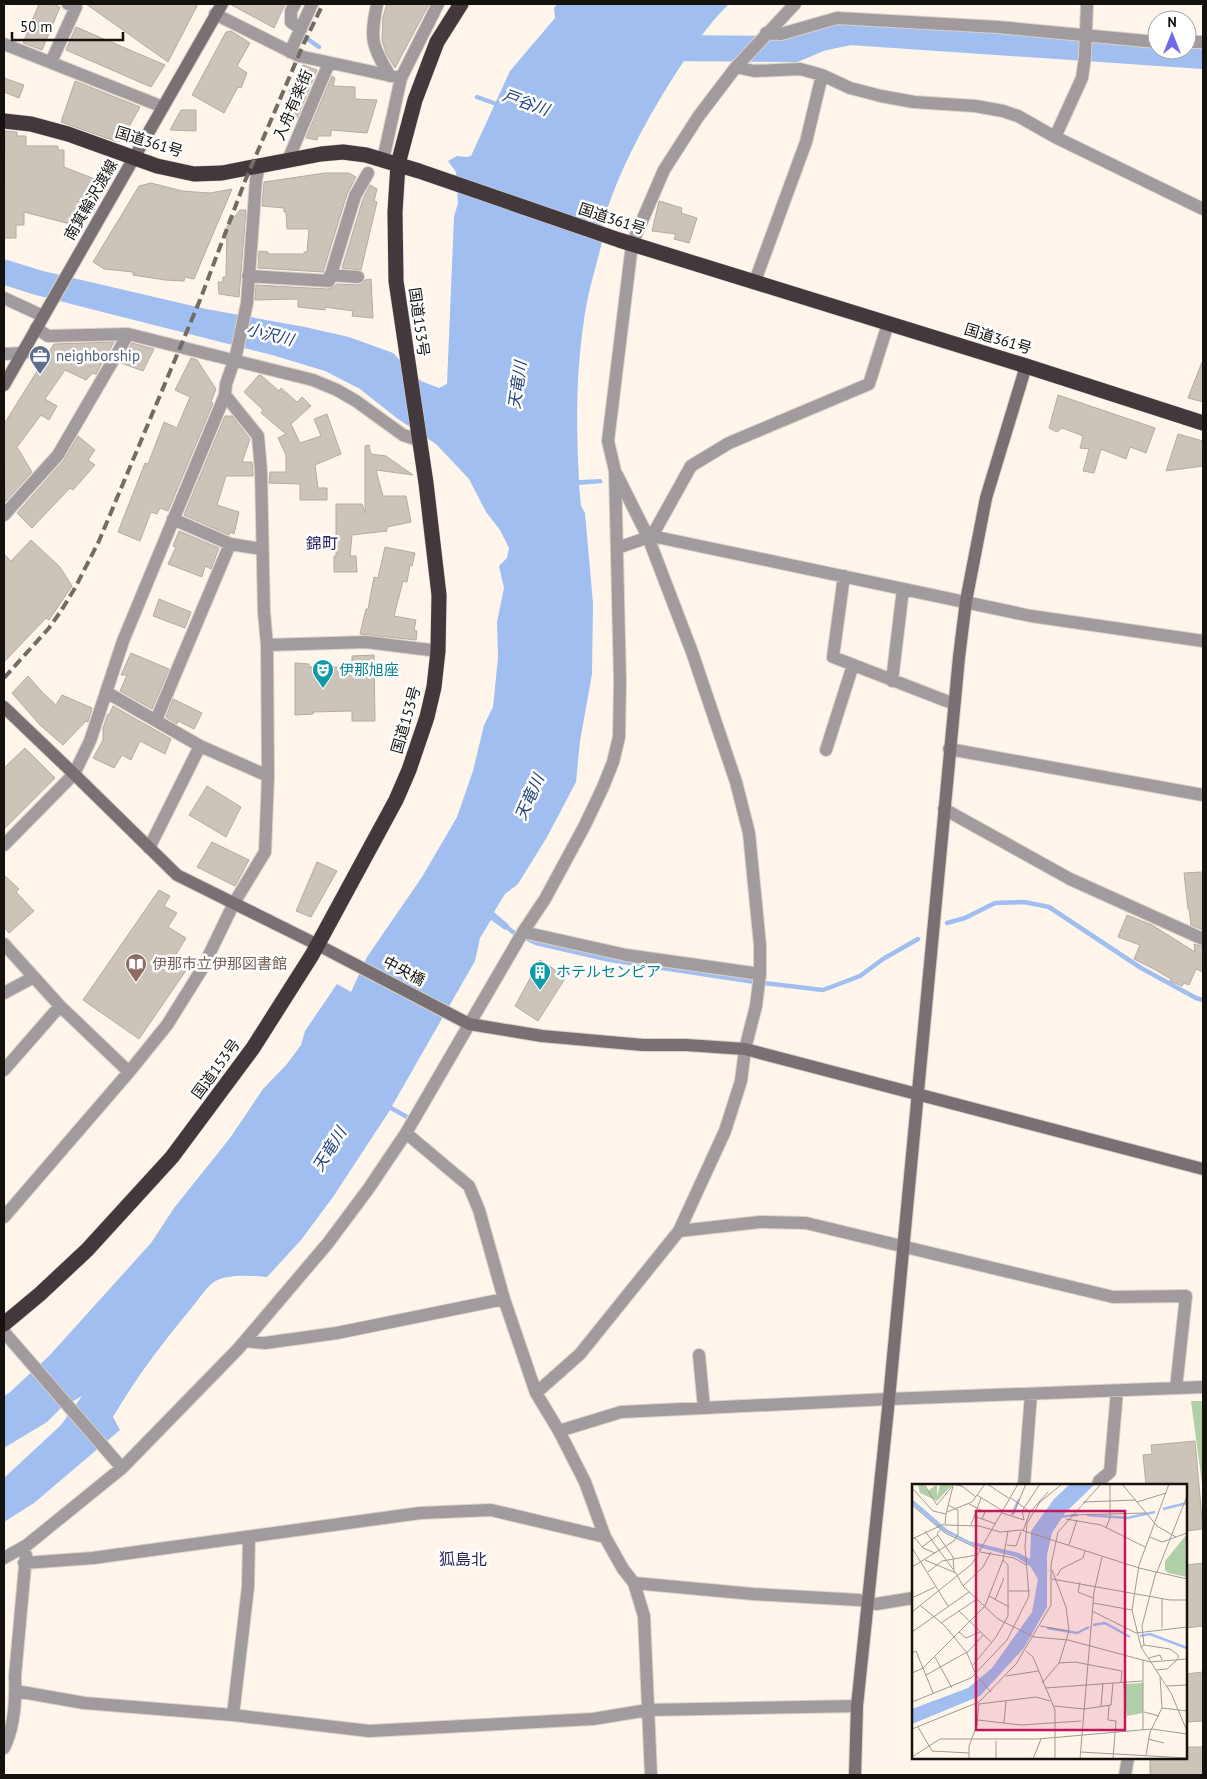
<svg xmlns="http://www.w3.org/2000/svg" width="1207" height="1779" viewBox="0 0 1207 1779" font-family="'PT Sans','Noto Sans JP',sans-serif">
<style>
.green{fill:#b0d1a7}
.water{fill:#a1bef0}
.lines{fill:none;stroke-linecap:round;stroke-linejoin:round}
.stream{stroke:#a1bef0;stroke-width:4.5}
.river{stroke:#a1bef0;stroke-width:26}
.building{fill:#ccc3b9;stroke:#b4aba2}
.street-casing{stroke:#dad1c8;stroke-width:14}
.secondary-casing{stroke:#dad1c8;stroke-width:14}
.highway-casing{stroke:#dad1c8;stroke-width:16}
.street{stroke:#a19b9d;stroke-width:12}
.secondary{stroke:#787072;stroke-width:12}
.highway{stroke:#43383b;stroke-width:15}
.rail{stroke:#726c66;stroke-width:4;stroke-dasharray:10 5;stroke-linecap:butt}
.labels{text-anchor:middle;stroke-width:5;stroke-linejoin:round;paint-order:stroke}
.street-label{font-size:15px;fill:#15120e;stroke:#fff}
.service-label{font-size:15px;fill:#4e5e75;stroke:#fff;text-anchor:start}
.culture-label{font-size:15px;fill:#0d838f;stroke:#fff;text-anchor:start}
.education-label{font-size:15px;fill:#785e54;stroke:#fff;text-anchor:start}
.water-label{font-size:16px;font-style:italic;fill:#20417c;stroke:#fff}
.neighbourhood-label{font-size:16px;fill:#2a255f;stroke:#fff}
.inset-river{fill:none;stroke:#a1bef0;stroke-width:2.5}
.inset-road{fill:none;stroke:#a19a93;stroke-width:1}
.view{fill:#c2185b;fill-opacity:0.15;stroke:#c2185b;stroke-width:2.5}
.inset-edge{fill:none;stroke:#15120e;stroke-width:2.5}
</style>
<rect width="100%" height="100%" fill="#fff5eb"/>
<path class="green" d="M1191,1401H1203V1491Z"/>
<path class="water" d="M557,4H729C708,24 692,49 676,73C648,117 621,166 605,216C602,226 603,236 601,246C595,271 587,295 584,320C576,373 576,426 579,480L601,479L603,483L579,485L581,506L585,513L593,603L592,674L580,741L576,782L547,837L518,884L505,894L494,912L509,925L505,930L491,920L480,938L475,961L392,1106L408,1115L406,1119L390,1110L333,1197L301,1240L267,1277C251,1276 229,1273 214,1282C206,1287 196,1303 189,1311C160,1346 136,1378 113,1417L120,1430L34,1503L4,1522V1478L61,1425L82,1396L61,1408L47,1422L4,1448V1396L9,1393L49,1356L151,1243L174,1208L230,1138L263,1089L287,1064L301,1045L305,1031L337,984L351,992L367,957L422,877L457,817L473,771L484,725L493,707L498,658L497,622L504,588L499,566L507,558L509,548L500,530L486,512L469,479L436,444L398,419L360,389L325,371L272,355L32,294L4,285V259L43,271L206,309L305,327L349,337L393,353L421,381L439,388L447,384L454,217L458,203L456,172L448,161L457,156L467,157L471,156L510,71L555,18L554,8Z"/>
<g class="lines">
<path class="stream" d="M299,33L319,47
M477,97L499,105
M947,923L965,918L995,903L1024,902L1049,907L1141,968L1196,998L1203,1000
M504,925L513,932L536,943L610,960L748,981L823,990L860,976L883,959L918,939"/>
<path class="river" d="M658,48L795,49L821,38L850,32L1203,56"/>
</g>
<path class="building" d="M39,4H52L60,7L42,50L23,43Z
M86,4H198L168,62Z
M230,4H285L274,28Z
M387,4H429L395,68L386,53L382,40L383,17Z
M76,27L165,65L151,87L66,50Z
M231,31L250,43L237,66L247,73L241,88L238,87L224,113L192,95L226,32Z
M303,65L317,70L297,118L285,114L290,89Z
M332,76L335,78L333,86L355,87V99L377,100L367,133L331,130V136H318L317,140L306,138Z
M4,78L24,85L19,98L4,92Z
M75,81L140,107L121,141H115L61,122Z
M181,110H196V131L170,130Z
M5,131L17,132V136H26V146H58V150H64V167L100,181L88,202L80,199L74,225L24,212V225H16V238H4Z
M325,173H349L356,177L347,194L323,272L258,268L259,251L268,252V254H304V252H307L309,229H287L286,212H284V208L262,206L264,182Z
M151,183L183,191L195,192L210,193L232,189L194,279L185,277L184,281L165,280L133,275V272L104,269L93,262L139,186Z
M370,185L377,189L374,201L377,202L361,270L342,268L363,199Z
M659,201L682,208L681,213L697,218L689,243L674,239L676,234L652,231Z
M240,210H246L239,297L219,294L218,282H223V277H226L227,226Z
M371,279L373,318L352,316L353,311L325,307V310L298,307V299L255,300L256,285L328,289L332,288L337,284L358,285L362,284L365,280Z
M114,342L96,374L93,373L86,380L65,370L45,399L57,406L49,420L41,415L17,447L32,472L5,502L4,424L54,344Z
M132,343L154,349L143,371L121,363Z
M191,358L197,360L216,389L211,402L213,403L168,511L160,508L157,514L151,512L140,541L118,532L145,463L148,464L164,422L177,428L190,397L175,390Z
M1202,362H1203V402L1188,398Z
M259,375L262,376L279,391L281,388L297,402L302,397L311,406L291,424L300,443L321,436L314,419L327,414L341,454L315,465L318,488H327V500H300V484L269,483L270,472H286V455L278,438L286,434L261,413L263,410L244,392Z
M1058,395L1155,428L1146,453L1130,447L1126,459L1101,449L1094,473L1083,471L1089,449L1080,448L1083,436L1062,428L1057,432L1049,428Z
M225,416H232L250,439L242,462H252L253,471V476H226L217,505L239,512L234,534L230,532L229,535L184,515Z
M1178,434L1203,441V466L1166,471Z
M78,436L95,450L88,460L95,465L73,490L70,488L32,528L17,513L64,460Z
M369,445L371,454L386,456L413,475L376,470L383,496H406L411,522L387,527V531L352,535L350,556H356L357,572H334V556H336V504H362L365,513V446Z
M179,531L219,548L211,569L205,566L202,577L168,564L176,547L173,546Z
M31,540L60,567L72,586L49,620L46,618L4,662V554L11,561Z
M385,547L415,553L412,566L410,565L407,582L403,581L394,616L416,620L414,630L417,631L416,640L360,634L366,609H368L374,577L378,578Z
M159,599L191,612L185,628L153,616Z
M131,653L169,669L152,709L120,691L127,675H121Z
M374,655L375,721H352V711L313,712V714L295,715V663L309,664V667H352V656Z
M28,676L42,692L56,705L62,695L92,708L88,722L86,721L63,745L40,725L12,693Z
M173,699L202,713L194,729L178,721L177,724L166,717Z
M113,706L171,739L165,754L140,741L131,760L122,755L114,768L93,758L103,740V728L108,714L109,715Z
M25,748L55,778L4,829V768Z
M207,786L241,807L226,837L189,815Z
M212,842L249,860L235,886L197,867Z
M317,862L337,871L311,917L296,911Z
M1201,872L1203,873V930L1191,925L1189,909H1188L1184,873Z
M4,875L19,889L16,892L34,911L9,933L4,927Z
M159,890L170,896L164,906L177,913L168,927L186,938L175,956L189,966L139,1039L83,1000Z
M1127,915L1152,925L1195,952L1194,944L1203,947V972L1196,969L1189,985L1184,983L1182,986L1170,981L1171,979L1154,969L1134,959L1140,945L1118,937Z
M540,960L566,977L538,1021L515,1006Z
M1195,1441L1203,1529L1186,1531V1485H1146L1143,1455L1152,1454L1151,1445Z
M1203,1563V1626L1186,1628V1565Z
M1203,1672V1721L1186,1722V1674Z
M1186,1747H1203V1775H1150V1758H1186Z"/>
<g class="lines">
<g class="street-casing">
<path id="street" d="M295,4L291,11V22L301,29
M377,4C370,40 371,44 390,76
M215,14L299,56L401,78
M766,33L781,34L837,18L998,27L1157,42
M1187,42H1203
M4,44L163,107
M290,52L312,4
M51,62L76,7L68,4
M736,67L754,71L800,69L822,75L850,88L881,96L914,102L975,106L1003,111L1018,116L1055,137L1203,209
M1055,137L1082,78L1085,57L1087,4
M288,160L329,63
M383,160L401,78L438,4
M330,275L358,277
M248,276L329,281L355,196L368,173
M755,281L806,142L822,75
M4,298L43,316
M36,328L48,336L128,334L313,380L337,390L356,401L403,435L418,440
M4,354L24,353
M4,515L58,455L118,352L128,334
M173,519L230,544L262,549
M652,536L691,466L729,443L869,384L888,324
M617,548L652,536L1031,616L1203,641
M844,576L833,657L954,704
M267,645L366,642L438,651
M892,681L903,589
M106,692L200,746L268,776
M156,720L230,544
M949,749L1203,795
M826,750L853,665
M944,809L1070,879L1203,939
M4,845L74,774L90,741L123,641L225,395L226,384L236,355L247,303L256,180L259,165
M149,848L200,746
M523,932L626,955L760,974
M4,944L60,1006L129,1072
M4,993L34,977
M4,1070L60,1006
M406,1133L469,1186L479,1210L504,1299L536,1393L559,1431L585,1482L605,1537L623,1569L634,1583L644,1616L651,1775
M4,1217L129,1072L167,1025L202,969L234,903L265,852L268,776L267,645L264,612L261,471L258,436L225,395
M679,1231L760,1222L806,1223L1113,1297L1186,1296L1176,1388
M4,1332L122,1468
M245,1341L265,1343L337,1333L504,1299
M699,1355L704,1408
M536,1393L580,1354L679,1231L725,1131L741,1081L745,1049L756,1006L760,974V945L749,833L736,782L692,652L648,537L617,475
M559,1431L621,1412L889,1399L1203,1387
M1024,1485L1031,1394
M1098,1485L1099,1481L1110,1472L1117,1391
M4,1558L27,1545L122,1468L238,1349L328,1243L369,1188L406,1133L523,932L545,899L585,825L603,787L613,762L619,737L620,681L615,471L608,441L632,244L664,170L698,117L736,67L795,4
M24,1563L93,1558L420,1513L491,1510L605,1537
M634,1583L753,1594L859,1600L876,1604L913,1598
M16,1691L84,1703L233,1715L369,1731L593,1719L648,1710L857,1706
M233,1715L248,1587L249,1537
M4,1748C14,1728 16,1699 15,1676L26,1555
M1125,1775L1128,1758"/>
</g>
<g class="secondary-casing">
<path id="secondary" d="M4,385L222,4
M4,707L74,774L177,875L318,945L469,1024L542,1036L643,1045H686L745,1049L1203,1169
M855,1775L857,1706L889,1399L959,657L966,601L986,498L1026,366"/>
</g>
<g class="highway-casing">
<path id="highway" d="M4,121L31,124L68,134L157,166L194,174L222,173L321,154L343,152L366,155L419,171L619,240L1026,366L1203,423
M4,1324L40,1294L87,1250L172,1157L253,1048L312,955L396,800L409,770L427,717L434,687L438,651L439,595L426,483L396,281L395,212L398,164L415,100L437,42L461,4"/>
</g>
<use href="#street" class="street"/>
<use href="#secondary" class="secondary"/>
<use href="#highway" class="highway"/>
<path class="rail" d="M4,678L49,628L61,611L75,588L99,541L200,300L245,181L304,43L323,4"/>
</g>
<defs>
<g id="office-pin" transform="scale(1.125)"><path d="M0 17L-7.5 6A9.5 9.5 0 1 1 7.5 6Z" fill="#5c6f8a" stroke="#fff"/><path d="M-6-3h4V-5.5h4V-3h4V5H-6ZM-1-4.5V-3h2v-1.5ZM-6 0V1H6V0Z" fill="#fff"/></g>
<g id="theatre-pin" transform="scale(1.125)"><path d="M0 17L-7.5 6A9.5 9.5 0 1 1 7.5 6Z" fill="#0f9aa8" stroke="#fff"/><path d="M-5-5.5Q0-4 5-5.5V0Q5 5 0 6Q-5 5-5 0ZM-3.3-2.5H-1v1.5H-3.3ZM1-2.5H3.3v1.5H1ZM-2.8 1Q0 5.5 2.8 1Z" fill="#fff"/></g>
<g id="library-pin" transform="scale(1.125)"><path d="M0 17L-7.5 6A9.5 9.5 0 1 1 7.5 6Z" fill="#8d6e63" stroke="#fff"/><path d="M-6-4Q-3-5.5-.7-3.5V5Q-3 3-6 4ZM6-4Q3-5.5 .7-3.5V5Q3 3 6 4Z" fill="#fff"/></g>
<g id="building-pin" transform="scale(1.125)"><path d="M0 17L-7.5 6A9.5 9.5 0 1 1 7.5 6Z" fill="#0f9aa8" stroke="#fff"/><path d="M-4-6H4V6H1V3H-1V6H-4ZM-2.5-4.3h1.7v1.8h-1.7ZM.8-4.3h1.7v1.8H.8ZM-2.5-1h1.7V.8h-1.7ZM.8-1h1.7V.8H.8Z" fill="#fff"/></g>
</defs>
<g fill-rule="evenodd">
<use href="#office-pin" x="40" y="356"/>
<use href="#theatre-pin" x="323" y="670"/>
<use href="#library-pin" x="136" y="964"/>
<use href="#building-pin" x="540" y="972"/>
</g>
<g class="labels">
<g class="street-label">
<text transform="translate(293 105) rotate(-67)" y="5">入舟有楽街</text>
<text transform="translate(149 142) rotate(17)" y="5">国道361号</text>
<text transform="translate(91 200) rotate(-60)" y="5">南箕輪沢渡線</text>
<text transform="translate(612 219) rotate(18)" y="5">国道361号</text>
<text transform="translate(419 322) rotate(82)" y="5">国道153号</text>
<text transform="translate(998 339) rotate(17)" y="5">国道361号</text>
<text transform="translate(406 720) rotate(-74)" y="5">国道153号</text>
<text transform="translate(404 971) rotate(28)" y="5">中央橋</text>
<text transform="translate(216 1069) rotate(-54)" y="5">国道153号</text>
</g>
<g class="service-label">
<text x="56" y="361">neighborship</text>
</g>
<g class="culture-label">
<text x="339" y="675">伊那旭座</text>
<text x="556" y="977">ホテルセンピア</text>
</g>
<g class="education-label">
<text x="152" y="969">伊那市立伊那図書館</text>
</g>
<g class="water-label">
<text transform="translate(526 102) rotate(20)" y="6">戸谷川</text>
<text transform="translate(270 334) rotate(14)" y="6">小沢川</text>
<text transform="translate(517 385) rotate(-82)" y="6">天竜川</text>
<text transform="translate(529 797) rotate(-66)" y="6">天竜川</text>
<text transform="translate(329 1149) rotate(-58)" y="6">天竜川</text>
</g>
<g class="neighbourhood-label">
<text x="322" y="549">錦町</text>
<text x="463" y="1565">狐島北</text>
</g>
</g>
<g transform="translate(912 1484)">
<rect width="275" height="275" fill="#fff5eb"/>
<path d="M6,0H11L16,7L25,0V13L28,0L40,1L25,17L8,9ZM275,50V93L256,89L253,86V77ZM231,199V229L215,232L211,200Z" fill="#b0d1a7"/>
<path d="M158,0H183L153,29L140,49L135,71V86L138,87H135V123L112,164L68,212L0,240V225L56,204L80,184L120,128L126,95L118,82L104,73L62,62L31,47L0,20V15L36,46L57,57L107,69L118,75L119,47L142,15Z" fill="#a1bef0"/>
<path class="inset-river" d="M251,25L275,19M100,31L107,15M175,31L215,34L243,28M145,33L166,31M181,141L193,139L218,153M135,144L165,149L177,143M228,152L238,150L275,164"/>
<path class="inset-road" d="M12,0L25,21M39,0L50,2L64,13M75,0L98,15M210,0L245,42L264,53L275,49M257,0L227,81L220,126L229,163L259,209L275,247M0,4L21,27L34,30L33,41L67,42L88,48L109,46L227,84L275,95M65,11L91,27M99,14L118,28M171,18L224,16M225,18L254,9M57,20L73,28L70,35M0,21L33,49L69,66M25,21L42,0M35,28L60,18L73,0M90,29L112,36M34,30L41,2M101,31L114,0M159,31L234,29M62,32L84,40M154,35L189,41L233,63M112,36L110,27L128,0M59,41L69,14M194,44L198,34V0M28,46L25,50L41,73L42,86M13,47L43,88M111,47L118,28L136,8M2,53L11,64L23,69M238,53L250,58L264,53M0,55L32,40M95,61L104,62L109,48M157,61L165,36M10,63L26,51M0,64L36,122M68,68L102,74L114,81M13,76L44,89L51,102L86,135L122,153L156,156L238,178L275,175M0,83L42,57L46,50V26L36,21M16,88L30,77L65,71M245,88L275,12M145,92L149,85L171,74L173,67M140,95L258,116H275M168,98L166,108L181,114M51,102L71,83L79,68M97,107H118M77,112L97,123M0,114L23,103M250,115V144M83,116L92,94M181,119L220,126M9,122L32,141L55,169L64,191L79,208M47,127L80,159M180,127L224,149L275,143M0,128L60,80L106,0M29,139L65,115M128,142L157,147M0,148L57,108M47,148L54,154L68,148M232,161L258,165L266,171V175L255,185L244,186M229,163L232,161L230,142L244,88M114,167L121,173L143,226V275M0,169L4,167L21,209M55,169L71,151M23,173L40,204M237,174L248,171L250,176M231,176V246M147,179L163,178L210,187L209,198M61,181L84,153L96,132V81L91,76M0,189L11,184L73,122L91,76L96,47M14,191L55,168M94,192L126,187M130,199L147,179L157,147L154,123L140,86M255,202L275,201M133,204L230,197M0,218L59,194L95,156L117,112L113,62L115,39L128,18L150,0M67,220L124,213L138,217M197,221L196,236L204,237L201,275M142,222L172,225L199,221L201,199M189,222L191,199M250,224L275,227M232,228L247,232M66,236L109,241L169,237M92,239L94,217M6,243L20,267L57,269M0,245L67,218L104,180L139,121V81L146,48L189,0M236,255L252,259M168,268L275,274M234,271L238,248L250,224L248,193M0,273L28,255H126L240,245L275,250M57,275V262L65,241L67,219M84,275V257M121,275L129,255M168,275L182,108L190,73"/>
<path class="view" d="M64,27H213V246H64Z"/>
<rect width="275" height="275" class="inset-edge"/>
</g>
<rect width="1207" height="1779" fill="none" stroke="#15120e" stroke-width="10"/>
<g transform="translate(1172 35)"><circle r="24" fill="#ffffff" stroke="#a1a09f"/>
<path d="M0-4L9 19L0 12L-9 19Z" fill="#726ae4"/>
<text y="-8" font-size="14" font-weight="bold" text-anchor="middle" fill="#15120e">N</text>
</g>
<path d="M12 32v8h111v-8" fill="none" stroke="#15120e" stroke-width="2.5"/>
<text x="20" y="32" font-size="15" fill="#15120e" stroke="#ffffff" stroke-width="4" paint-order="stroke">50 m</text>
</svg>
